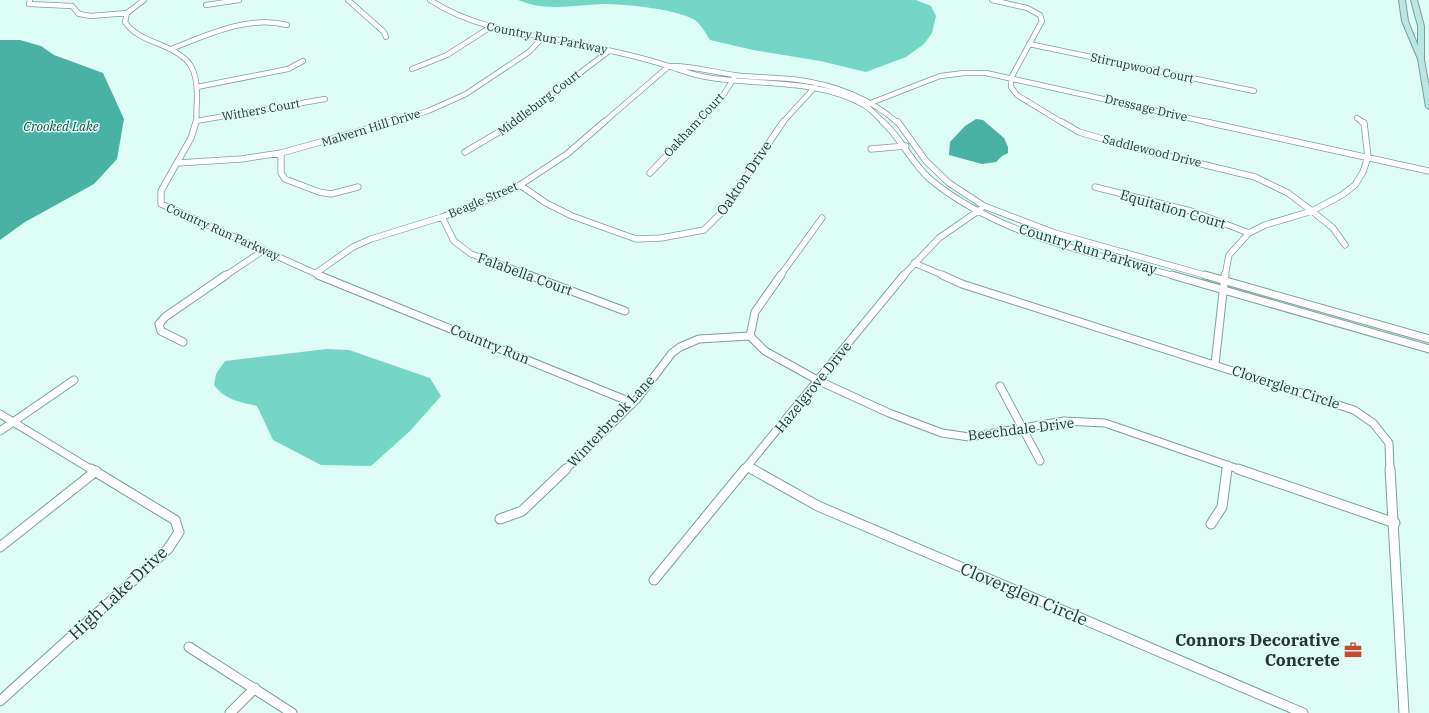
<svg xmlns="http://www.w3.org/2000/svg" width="1429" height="713" viewBox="0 0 1429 713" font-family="'IBM Plex Serif',serif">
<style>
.green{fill:#76d6c6}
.water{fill:#4ab2a2}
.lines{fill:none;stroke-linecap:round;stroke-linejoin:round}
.street-far3-casing{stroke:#7ba099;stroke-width:6}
.street-far2-casing{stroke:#7ba099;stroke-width:7}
.street-far1-casing{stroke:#7ba099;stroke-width:9}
.street-casing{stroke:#7ba099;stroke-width:11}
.secondary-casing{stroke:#7ba099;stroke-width:2}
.street-far3{stroke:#fff;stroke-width:4.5}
.street-far2{stroke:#fff;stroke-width:5.5}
.street-far1{stroke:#fff;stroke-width:7}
.street{stroke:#fff;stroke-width:9}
.secondary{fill:#bbe7e2;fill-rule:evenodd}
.labels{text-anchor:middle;stroke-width:3;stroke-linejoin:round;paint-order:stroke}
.far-street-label{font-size:12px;fill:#253532;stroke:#defdf7}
.far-water-label{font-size:13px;font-style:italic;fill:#1c4a43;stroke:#defdf7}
.street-label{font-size:14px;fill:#253532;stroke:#defdf7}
.near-street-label{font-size:17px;fill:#253532;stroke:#defdf7}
.near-poi-label{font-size:17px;font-weight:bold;fill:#253532;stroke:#defdf7;text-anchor:end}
</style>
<rect width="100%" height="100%" fill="#defdf7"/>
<path class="green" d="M518,0H916L931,6L936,16L932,33L924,44L906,57L866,72L820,61L753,50L710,40C706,34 700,22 693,19C675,9 624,4 603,4C573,5 546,12 518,0Z
M327,349L349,350L430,378L441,396L410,431L371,466L321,465L273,440L257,406C240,402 225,400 214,385L216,374L225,361Z"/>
<path class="water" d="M0,40H20L41,46L54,55L103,73L124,119L117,159L94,184L25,222L0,240Z
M976,119L983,120L1004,138L1008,147V153L1002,156L996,162L982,164L949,155L950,142L965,126Z"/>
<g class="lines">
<g class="street-far3-casing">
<path id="street-far3" d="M30,0L29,4L72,6L79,14L91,16L127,13
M144,0L127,13L125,22C134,35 147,39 161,45C191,57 198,69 197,101C196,108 197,116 196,123
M348,0L384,32L386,37
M430,0C483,34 538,33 598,48C621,53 645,58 668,66C681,70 693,75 706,77C757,86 817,78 864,105C871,109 878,117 884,123
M992,0L1027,8L1040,15L1042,21L1011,78V87L1017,95L1063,123
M206,5L239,0
M1029,44L1254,91
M171,49C207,35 248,15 287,25
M671,66C693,66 713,72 734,75C756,78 777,77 799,80C835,85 871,99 898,123
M412,69L447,55L489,28
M197,87L288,69L303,61
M868,104L940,76L964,73H986L1211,123
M1357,118L1364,123
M196,121L325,99
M389,123L428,111L466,94L529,52L543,37
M514,123L609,51
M603,123L669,66
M698,123L722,97L734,78
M782,123L815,87"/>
</g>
<g class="street-far2-casing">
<path id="street-far2" d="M196,122L191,138L161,191V204L321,276
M883,122C902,139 911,163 931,180C999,236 1093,253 1175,276
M898,122L926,161L949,183L984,206L1055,233L1208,276
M1062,122L1079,132L1123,145L1255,177L1288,193L1312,211L1333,228L1345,245
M1206,122L1429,171
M871,149L906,146
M465,152L516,122
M281,153V173L285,179L319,192L331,194L358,187
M178,163L241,159L281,153L392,122
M650,173L699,122
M520,185L546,203L572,216L636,239L661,238L704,230L723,211L783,122
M1095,187L1191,211L1249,233
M442,217L454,241L471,254L532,276
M914,263L945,276
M316,273L353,247L371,239L442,217L493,198L520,185L567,154L604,122
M225,276L264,250
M780,276L822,218
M903,276L939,238L981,209
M1225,276L1229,255L1249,233L1265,225L1312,211L1342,195L1355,185L1363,172L1368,157L1364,123L1362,122"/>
</g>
<g class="street-far1-casing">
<path id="street-far1" d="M318,275L633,403
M529,275L625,311
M942,275L962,284L1354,410L1373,423L1389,443L1390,470
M1172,275L1429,349
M1205,275L1429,339
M750,336L765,351L819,381L889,413L942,433L969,437L1064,421L1105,423L1241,470
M750,336L755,312L781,275
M183,342L161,331L159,324L165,317L226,275
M1215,364L1225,275
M1000,386L1040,461
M0,414L92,470
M0,431L74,380
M748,467L753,470
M565,470L637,399L672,353L680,347L699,339L750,336
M744,470L904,275
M1227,470L1228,465"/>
</g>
<g class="street-casing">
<path id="street" d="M752,469L818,506L1303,713
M1238,469L1395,523
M1390,469L1404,713
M500,519L522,511L566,469
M1211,524L1222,507L1227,469
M0,547L96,471
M654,580L745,469
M189,647L292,713
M0,701L168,549L179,532L175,520L91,469
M230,713L255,688"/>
</g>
<g class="secondary-casing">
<path id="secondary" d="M1399,0H1405L1408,21L1418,46V26L1411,0H1417L1424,26V60L1429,87V109L1426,107L1418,59L1402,21Z"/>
</g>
<use href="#street-far3" class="street-far3"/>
<use href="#street-far2" class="street-far2"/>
<use href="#street-far1" class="street-far1"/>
<use href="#street" class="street"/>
<use href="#secondary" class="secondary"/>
</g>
<defs>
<g id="office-bare" transform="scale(1.38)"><path d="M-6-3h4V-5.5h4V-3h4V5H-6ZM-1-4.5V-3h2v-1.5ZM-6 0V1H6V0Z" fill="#d1452f" stroke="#defdf7" stroke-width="2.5" paint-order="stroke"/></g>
</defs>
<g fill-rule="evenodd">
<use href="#office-bare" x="1353" y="650"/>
</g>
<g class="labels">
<g class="far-street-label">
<text transform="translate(547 38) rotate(11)" y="4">Country Run Parkway</text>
<text transform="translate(1142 68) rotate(12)" y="4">Stirrupwood Court</text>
<text transform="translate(539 103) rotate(-37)" y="4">Middleburg Court</text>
<text transform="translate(1146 108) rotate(13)" y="4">Dressage Drive</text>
<text transform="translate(261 110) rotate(-10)" y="4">Withers Court</text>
<text transform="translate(694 125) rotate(-47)" y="4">Oakham Court</text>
<text transform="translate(371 128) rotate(-17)" y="4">Malvern Hill Drive</text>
<text transform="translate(1152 151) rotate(14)" y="4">Saddlewood Drive</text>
<text transform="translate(483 200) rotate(-23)" y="4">Beagle Street</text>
<text transform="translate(223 232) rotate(24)" y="4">Country Run Parkway</text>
</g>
<g class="far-water-label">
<text x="61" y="131">Crooked Lake</text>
</g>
<g class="street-label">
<text transform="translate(744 178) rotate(-56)" y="5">Oakton Drive</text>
<text transform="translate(1173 209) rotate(16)" y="5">Equitation Court</text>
<text transform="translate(1088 249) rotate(17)" y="5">Country Run Parkway</text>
<text transform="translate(525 274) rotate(20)" y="5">Falabella Court</text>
<text transform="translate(490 344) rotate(22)" y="5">Country Run</text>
<text transform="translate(813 387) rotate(-51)" y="5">Hazelgrove Drive</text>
<text transform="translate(1286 387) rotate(18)" y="5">Cloverglen Circle</text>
<text transform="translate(611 421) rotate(-47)" y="5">Winterbrook Lane</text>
<text transform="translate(1021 429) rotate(-7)" y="5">Beechdale Drive</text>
</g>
<g class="near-street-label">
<text transform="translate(118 593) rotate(-43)" y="6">High Lake Drive</text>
<text transform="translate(1024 594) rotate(23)" y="6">Cloverglen Circle</text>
</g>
<g class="near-poi-label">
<text x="1340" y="646">Connors Decorative<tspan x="1340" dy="20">Concrete</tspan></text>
</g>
</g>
</svg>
